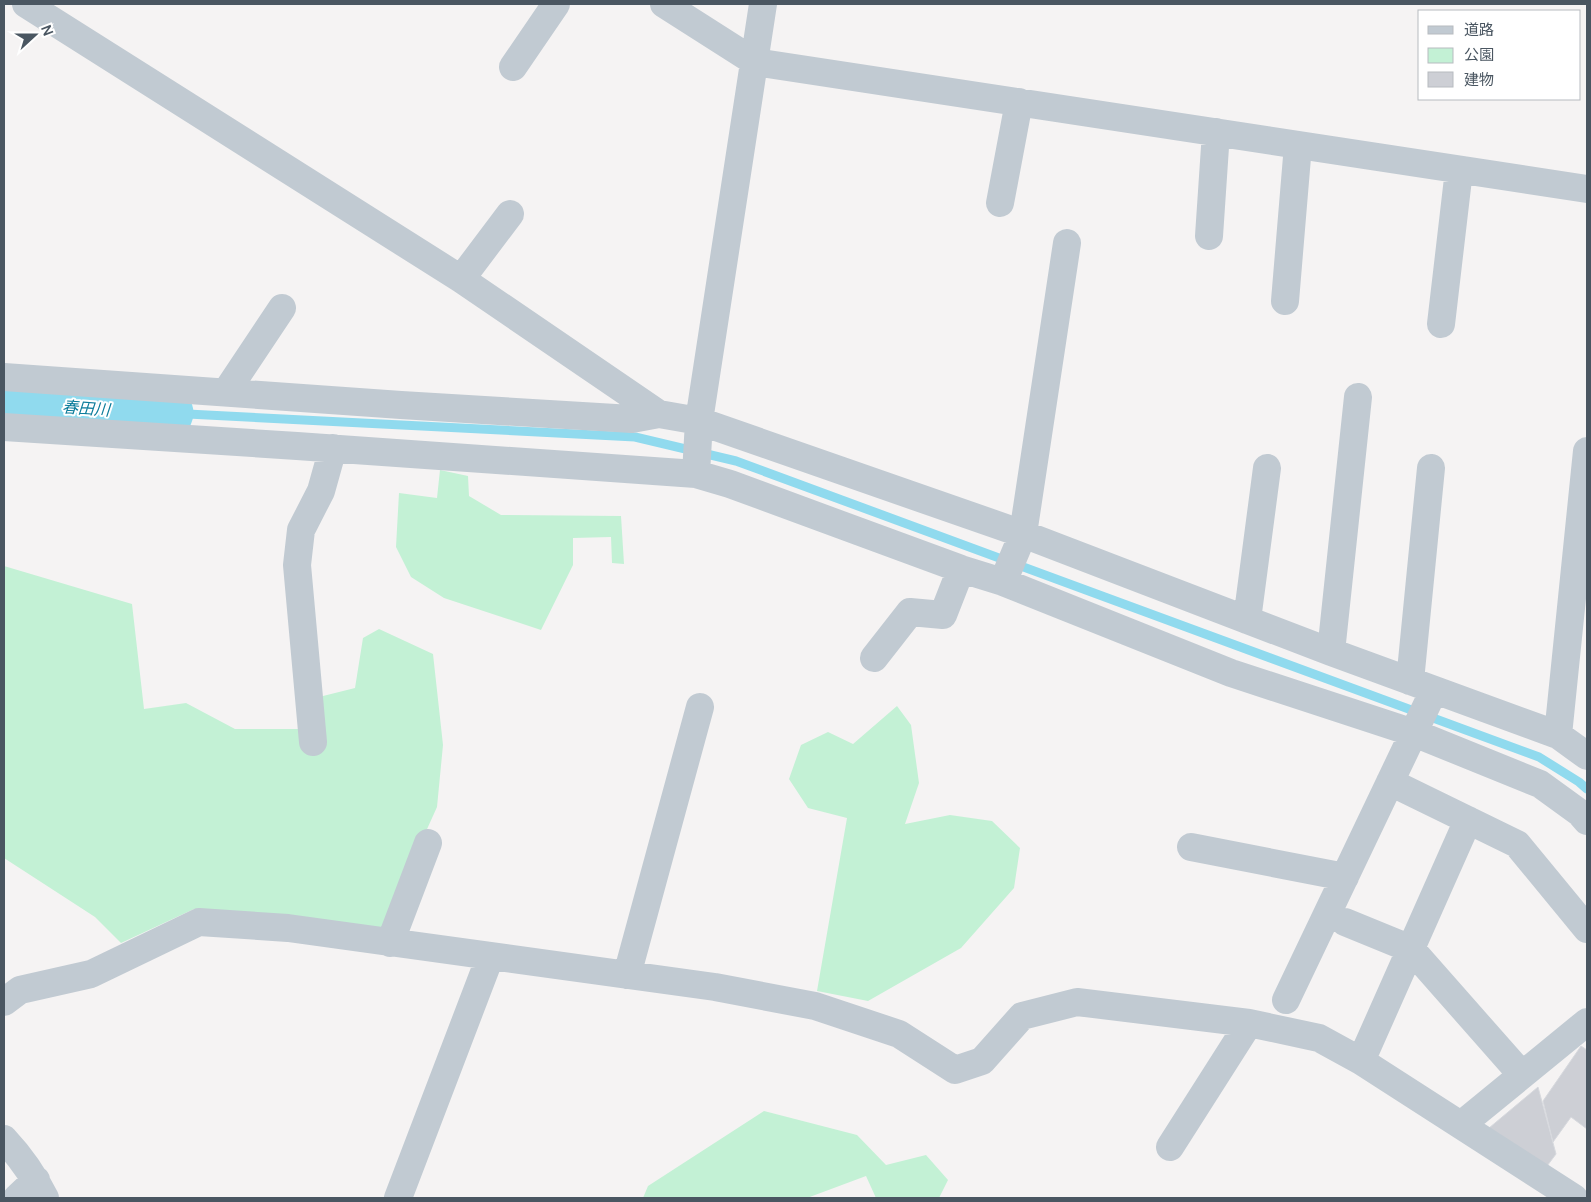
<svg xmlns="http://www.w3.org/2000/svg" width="1591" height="1202" viewBox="0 0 1591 1202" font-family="Manrope,'Noto Sans JP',sans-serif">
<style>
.green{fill:#c3f1d5}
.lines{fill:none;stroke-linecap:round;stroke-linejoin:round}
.stream{stroke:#90daee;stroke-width:9}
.river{stroke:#90daee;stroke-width:51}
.building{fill:#cdcfd5;stroke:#d7d9de}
.street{stroke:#c1cad2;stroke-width:28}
.labels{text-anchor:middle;stroke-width:4;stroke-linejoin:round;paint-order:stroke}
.water-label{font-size:16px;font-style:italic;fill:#0c7c9b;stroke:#fff}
</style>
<rect width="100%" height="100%" fill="#f5f3f3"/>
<path class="green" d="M440,470L468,476L469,496L501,515L621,516L624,564L612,563L611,537L573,538V565L541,630L444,598L411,577L396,547L399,493L437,498Z
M4,566L132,604L144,709L186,703L235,729H323L319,697L355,688L363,638L379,629L433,654L443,745L437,807L381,931L194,909L121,943L95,917L4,858Z
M897,706L911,725L919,783L905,824L950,815L992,821L1020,848L1014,888L961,948L868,1001L817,991L847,818L808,808L789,779L801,745L828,732L853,744Z
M764,1111L857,1135L886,1165L926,1155L948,1180L939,1198H876L866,1176L807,1198H643L648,1186Z"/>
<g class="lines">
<path class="stream" d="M168,413L635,437L736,461L1539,757L1579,782L1587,789"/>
<path class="river" d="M4,403L168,413"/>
</g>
<path class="building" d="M1581,1046L1587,1050V1129L1571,1117L1553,1142L1543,1101Z
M1538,1087L1556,1154L1547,1166L1489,1128Z"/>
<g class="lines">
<path class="street" d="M26,4L461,279L659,414
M664,4L755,62L1587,189
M513,67L556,4
M1000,203L1019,102
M1209,236L1216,132
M461,279L510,214
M1285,301L1298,145
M1441,324L1459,170
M4,377L401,405L632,419L659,414L699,421L1023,534L1331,652L1558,735L1587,756
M226,392L282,308
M4,427L297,446L696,474L730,484L961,569L1003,582L1231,673L1414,733L1540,784L1580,813L1587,821
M696,474L699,421L763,4
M1003,582L1023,534L1067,243
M1247,620L1267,468
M1331,652L1358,397
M874,658L910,612L943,615L961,569
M1410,681L1431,468
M1558,735L1587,451
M313,742L297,565L301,530L321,491L333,448
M1390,782L1517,844L1587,929
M1191,847L1345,877
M1345,922L1411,949L1522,1075
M390,943L428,843
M627,975L700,707
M1286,1000L1434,690
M4,1002L20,990L91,974L199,922L288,928L715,987L815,1006L899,1034L955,1070L982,1061L1022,1016L1077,1002L1249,1023L1319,1038L1361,1061L1574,1198
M1361,1061L1468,820
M1461,1125L1587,1022
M4,1139C21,1157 34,1176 45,1198
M1170,1147L1249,1023
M17,1198L36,1180
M398,1198L490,957"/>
</g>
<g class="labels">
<g class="water-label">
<text transform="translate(86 408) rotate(4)" y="6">春田川</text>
</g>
</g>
<rect width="1591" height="1202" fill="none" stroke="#4a5661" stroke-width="10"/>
<rect x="1418" y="10" width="162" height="90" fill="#ffffff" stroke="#b7bbc0"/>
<rect x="1428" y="26" width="25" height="8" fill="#c1cad2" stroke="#b7bbc0"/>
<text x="1464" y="35" font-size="15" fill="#4a5661">道路</text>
<rect x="1428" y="48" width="25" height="15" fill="#c3f1d5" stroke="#b7bbc0"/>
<text x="1464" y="60" font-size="15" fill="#4a5661">公園</text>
<rect x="1428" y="72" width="25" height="15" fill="#cdcfd5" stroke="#b7bbc0"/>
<text x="1464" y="85" font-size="15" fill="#4a5661">建物</text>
<g transform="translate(35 35) rotate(69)" stroke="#ffffff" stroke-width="4" paint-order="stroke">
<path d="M0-4L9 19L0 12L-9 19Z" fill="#4a5661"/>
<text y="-8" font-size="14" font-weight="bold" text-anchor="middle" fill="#4a5661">N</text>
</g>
</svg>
